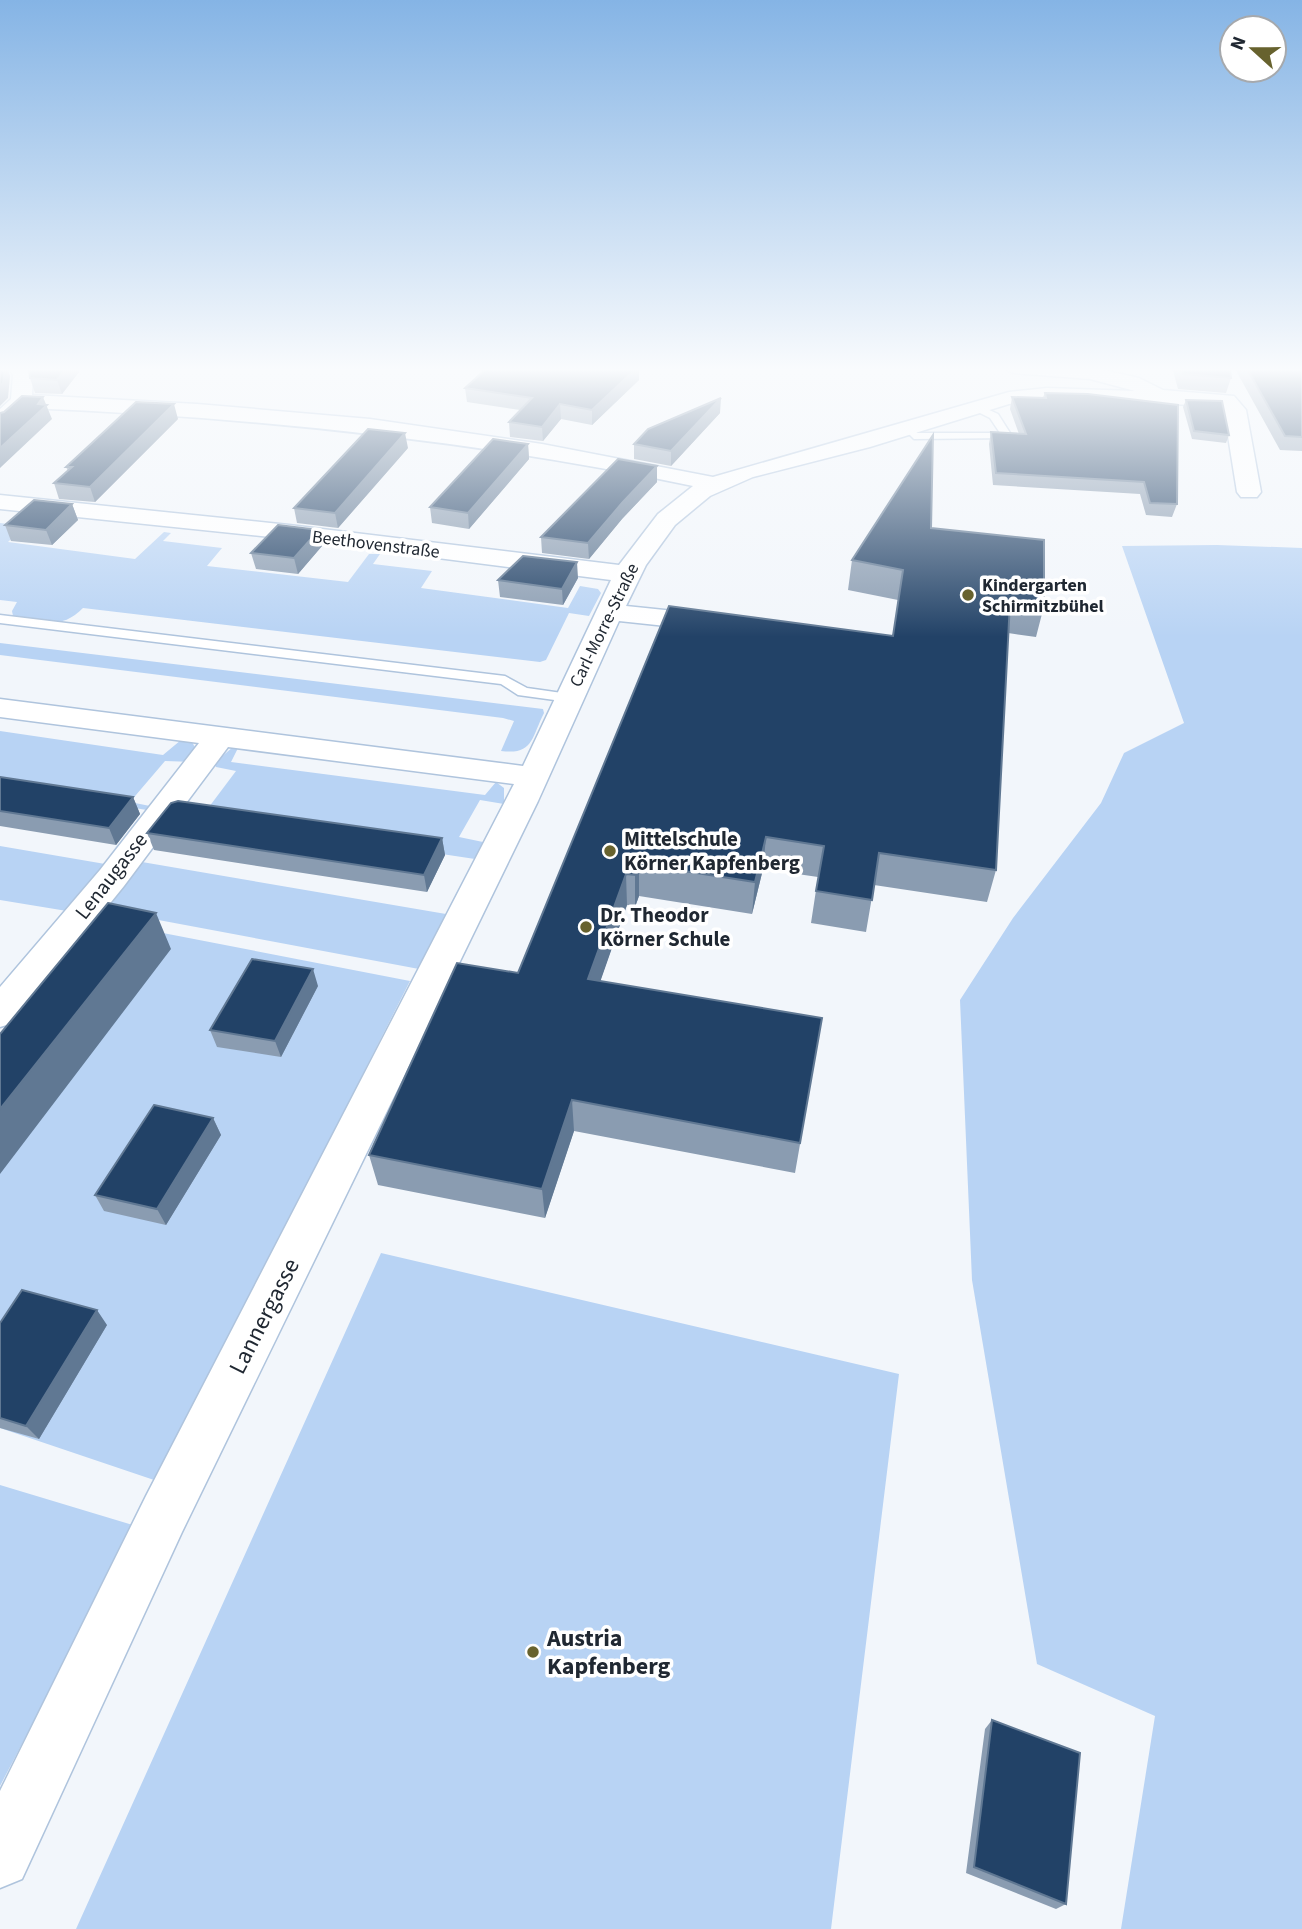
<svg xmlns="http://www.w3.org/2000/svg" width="1302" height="1929" viewBox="0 0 1302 1929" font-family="'Source Sans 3',sans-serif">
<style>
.green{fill:#b8d3f4}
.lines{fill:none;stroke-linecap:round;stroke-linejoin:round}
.lane-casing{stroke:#afc4dd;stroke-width:3}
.street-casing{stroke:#afc4dd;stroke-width:3}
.lane{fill:#fff;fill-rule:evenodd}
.street{fill:#fff;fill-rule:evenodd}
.wall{fill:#8a9cb1}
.shaded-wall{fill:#607893}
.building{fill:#224267;stroke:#607893;stroke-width:2}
.poi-dot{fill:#67622e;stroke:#fff;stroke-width:2.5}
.labels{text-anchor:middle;stroke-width:7;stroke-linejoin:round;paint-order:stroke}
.far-street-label{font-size:18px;fill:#202832;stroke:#fff}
.far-poi-label{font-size:18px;font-weight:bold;fill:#202832;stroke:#fff;text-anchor:start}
.poi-label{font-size:21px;font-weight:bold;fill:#202832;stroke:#fff;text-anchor:start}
.street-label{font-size:21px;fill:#202832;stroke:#fff}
.near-street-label{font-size:24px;fill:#202832;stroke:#fff}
.near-poi-label{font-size:24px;font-weight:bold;fill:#202832;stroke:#fff;text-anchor:start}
</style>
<rect width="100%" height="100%" fill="#f2f6fb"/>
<path class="green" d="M0,523L25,526L8,542L135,559L164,532L171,533L163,541L222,548L207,566L348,582L369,554H380L373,564L432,571L421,588L568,608L580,586L598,589L601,593L589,616L569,613L546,660L540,662L83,608C62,630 40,623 13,616L12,611L17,602L0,600Z
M1217,545L1302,548V1929H1121L1155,1716L1037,1664L972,1280L960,1000L1013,918L1101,803L1124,753L1184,723L1122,546Z
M0,643L543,709L544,713C531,739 533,755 501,751L514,721L503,718L0,655Z
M0,731L163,755L181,740L192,742L197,751L194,762L165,761L130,802L155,807L154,811L0,788Z
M233,747L238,748L231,762L485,795L496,782L504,788V804L480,800L459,837L483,842L475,859L175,814L203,815L236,771L216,767L214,763Z
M0,846L111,865L73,912L0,900Z
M142,862L446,914L419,969L105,910Z
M106,922L410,981L157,1481L0,1428V1053Z
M381,1253L899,1374L831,1929H76Z
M0,1485L136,1526L0,1786Z"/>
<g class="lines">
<g class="lane-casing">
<path id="lane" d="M976,404L998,414L1012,436L1011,438L914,439L902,427L911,425L917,433H1000L990,418L972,409L971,407Z
M0,615L505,676L527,688L569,694L576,698L569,702L518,695L501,684L0,623Z"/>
</g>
<g class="street-casing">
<path id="street" d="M9,367H29L33,375L32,395L197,404L370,419L542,444L713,477L1009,392L1047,388L1135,391L1090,379L1013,373L1003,367H1090L1139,378L1163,390L1234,396L1246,410L1261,492L1257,497H1241L1237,492L1224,411L1221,406L1063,400L1009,404L870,447L753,477L710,496L675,525L646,565L626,606L713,615L723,617L727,623L723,629L713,631L619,621L538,801L182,1532L22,1879L0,1888V1791L146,1496L514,784L228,747L124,886L13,1023L0,1027V987L100,870L199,743L0,717V699L523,766L611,580L289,539L0,509V495L289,525L619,565L658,514L693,486C473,440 251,417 26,408L8,425L0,426V409L11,399L13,375Z"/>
</g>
<use href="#lane" class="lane"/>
<use href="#street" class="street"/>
</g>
<path class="wall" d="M1172,367H1230L1231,378L1226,393L1178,389Z
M1234,367H1302V451L1280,450Z
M79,372L62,394L35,393L30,378Z
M639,380L592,425L561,419L543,441L510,437L509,422L520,410L467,402L465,388Z
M1045,393L1177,504L1172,517L1146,515L1140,494L993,485L989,444L991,432L1019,434L1010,409L1012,397H1043Z
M1186,400L1229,435L1226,443L1192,439L1183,407Z
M720,413L671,466L634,459V444Z
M178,419L95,502L59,499L54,483L68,471L66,467Z
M528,444L529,459L469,529L432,523L430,507Z
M408,448L338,528L297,523L294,508Z
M657,466V482L622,519L589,559L542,553L541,537Z
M72,504L78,520L52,545L11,541L5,525Z
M931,528L1044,606L1036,637L1008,633L996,870L987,902L874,885L866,932L811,923L818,877L763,869L752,914L639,896L635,907L627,905L600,981L822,1018L795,1173L574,1131L545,1218L378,1185L369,1155L518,973L669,606L893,636L898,600L848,590L852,560Z
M319,530L322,546L298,574L256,569L251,553Z
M578,578L563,605L500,597L498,580Z
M0,777L133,797L140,814L116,845L0,826Z
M147,833L442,838L445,855L427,892L154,850Z
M318,986L281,1057L217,1047L210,1030Z
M213,1118L221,1135L166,1225L104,1211L95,1195Z
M0,1323L107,1325L39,1439L0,1428Z
M992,1720L1066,1904L1056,1909L966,1873L985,1729Z"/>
<path class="shaded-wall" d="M5,367H7L10,376L8,398L0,406V386Z
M67,367H77L79,372L62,394L57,380Z
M639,367V380L592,425V410Z
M43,397L52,419L0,468V448Z
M721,398L720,413L671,466V451Z
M174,404L178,419L95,502L90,487Z
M560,404L561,419L543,441L542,427Z
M405,433L408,448L338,528L335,513Z
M528,444L529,459L469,529L468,513Z
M657,466V482L622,519L589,559L588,543L622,503Z
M72,504L78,520L52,545L46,530Z
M319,530L322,546L298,574L294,558Z
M577,562L578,578L563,605L562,589Z
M133,797L140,814L116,845L109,828Z
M766,837L763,869L752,914L755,882Z
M442,838L445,855L427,892L424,875Z
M639,864V896L635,907V875Z
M626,874L627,905L590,1011L588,979Z
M156,913L171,949L0,1174V1109Z
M313,969L318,986L281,1057L275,1041Z
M572,1100L574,1131L545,1218L542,1189Z
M213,1118L221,1135L166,1225L157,1209Z
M97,1310L107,1325L39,1439L26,1426Z"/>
<path class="building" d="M0,367H5L3,383L0,386Z
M29,367H67L57,380L30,378Z
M488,367H638L592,410L560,404L542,427L509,422L532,398L465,388Z
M1180,367H1230L1231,378L1183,374Z
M1246,367H1302V437L1285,436Z
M1045,393L1088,394L1178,405L1177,504L1150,503L1144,482L996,473L991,432L1026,434L1012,397L1046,398Z
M22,396L43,397L38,404L47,405L0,448V413L4,412Z
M721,398L671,451L634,444L648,429Z
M1186,400L1222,401L1229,435L1194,431Z
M136,402L174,404L90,487L54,483L72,467H66Z
M368,429L405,433L335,513L294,508Z
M933,435L931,528L1044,540V606L1010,602L996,870L879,853L872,900L816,891L824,846L766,837L755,882L639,864L635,875L626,874L588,979L822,1018L800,1143L572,1100L542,1189L369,1155L457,963L518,973L669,606L893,636L903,570L852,560Z
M493,439L528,444L468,513L430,507Z
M618,459L657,466L622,503L588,543L541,537Z
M34,500L72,504L46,530L5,525Z
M278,525L319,530L294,558L251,553Z
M523,556L577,562L562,589L498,580Z
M0,777L133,797L109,828L0,811Z
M178,801L442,838L424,875L147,833L171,803Z
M108,903L156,913L0,1109V1034Z
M252,959L313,969L275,1041L210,1030Z
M154,1105L213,1118L157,1209L95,1195Z
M22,1290L97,1310L26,1426L0,1418V1323Z
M992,1720L1080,1753L1066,1904L974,1867Z"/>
<linearGradient id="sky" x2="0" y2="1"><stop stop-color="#85b4e5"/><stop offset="0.58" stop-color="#f9fbfd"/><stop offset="1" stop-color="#f9fbfd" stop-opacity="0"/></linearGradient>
<rect width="1302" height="637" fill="url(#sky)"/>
<g class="poi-dot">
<circle cx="968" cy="595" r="7"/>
<circle cx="610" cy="851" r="7"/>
<circle cx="586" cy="927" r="7"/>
<circle cx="533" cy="1652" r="7"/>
</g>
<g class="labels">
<g class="far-street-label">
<text transform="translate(376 544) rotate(7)" y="6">Beethovenstraße</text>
<text transform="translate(604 625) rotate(-64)" y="6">Carl-Morre-Straße</text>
</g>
<g class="far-poi-label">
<text x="982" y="591">Kindergarten<tspan x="982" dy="21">Schirmitzbühel</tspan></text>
</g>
<g class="poi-label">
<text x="624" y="846">Mittelschule<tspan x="624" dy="24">Körner Kapfenberg</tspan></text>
<text x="600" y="922">Dr. Theodor<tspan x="600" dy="24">Körner Schule</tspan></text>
</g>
<g class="street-label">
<text transform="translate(111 876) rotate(-52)" y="7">Lenaugasse</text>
</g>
<g class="near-street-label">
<text transform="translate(264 1316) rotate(-63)" y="8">Lannergasse</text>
</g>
<g class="near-poi-label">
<text x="547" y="1646">Austria<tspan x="547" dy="28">Kapfenberg</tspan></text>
</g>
</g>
<g transform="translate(1253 49) rotate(291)"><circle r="33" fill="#ffffff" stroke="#a6a9ad" stroke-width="2"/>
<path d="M0-5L12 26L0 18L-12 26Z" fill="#67622e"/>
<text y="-10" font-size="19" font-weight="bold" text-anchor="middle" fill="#202832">N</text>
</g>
</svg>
